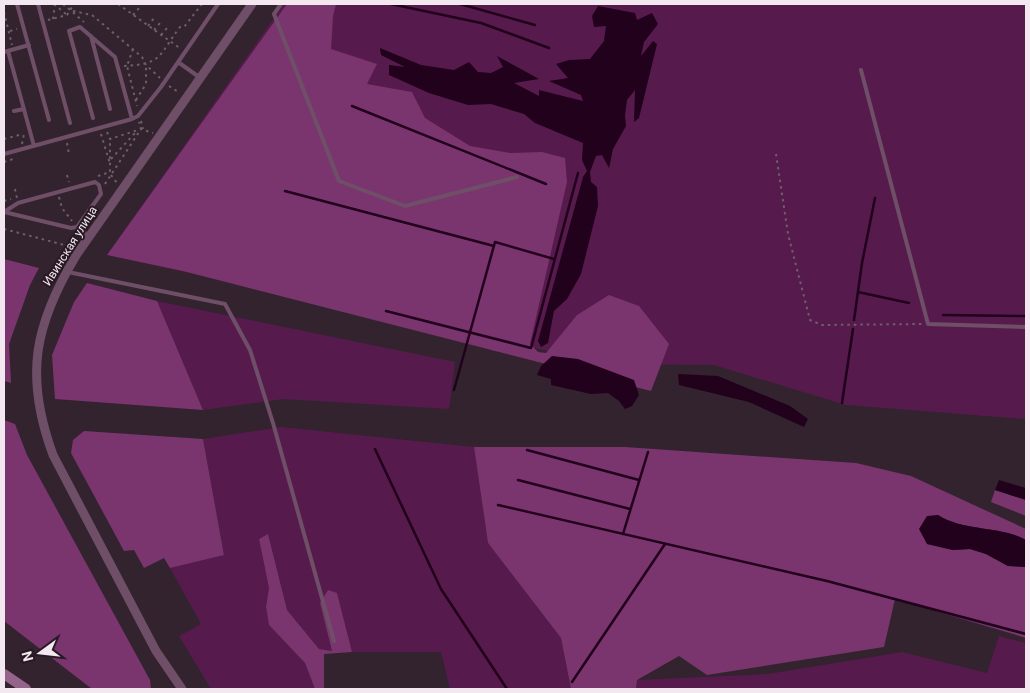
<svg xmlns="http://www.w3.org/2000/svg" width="1030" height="693" viewBox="0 0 1030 693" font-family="Roboto,sans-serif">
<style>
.green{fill:#561b4c}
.forest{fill:#7a356e}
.water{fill:#22011d}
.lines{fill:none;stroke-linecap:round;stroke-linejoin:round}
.stream{stroke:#22011d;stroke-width:2.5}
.path{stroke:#6d5f6a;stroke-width:2;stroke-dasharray:2.5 4;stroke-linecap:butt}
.service{stroke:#6e4f67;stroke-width:4}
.tertiary{stroke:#6e4f67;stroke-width:9}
.secondary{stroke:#95648a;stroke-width:10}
.labels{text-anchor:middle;stroke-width:4;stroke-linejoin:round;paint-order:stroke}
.street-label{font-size:12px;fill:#f3e8f0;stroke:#281925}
</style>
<rect width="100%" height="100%" fill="#32232f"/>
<path class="green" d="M284,4H1026V419L846,405L714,365L608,364L107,255Z
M157,301L455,362L449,409L283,399L203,410Z
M281,427L474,447L488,543L561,638L571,689H450L441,652H352L337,594L320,603L332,651L319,649L287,610L268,534L259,539L269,588L266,607L269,625L305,663L315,689H211L179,636L201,624L170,568L224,554L203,439Z
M999,636L1026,643V689H636L637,680L768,674L902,652L987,673Z"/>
<path class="forest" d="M287,4H336L333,16L331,49L377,64L367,84L412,92L425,118L470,146L510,153L542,152L565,158L567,182L530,344L538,352L546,353L577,315L609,295L639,306L669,344L651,391L183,271L107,255Z
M4,259L39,268L30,285L9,344L11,383L4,381Z
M87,283L157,301L203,410L55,399L52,355L74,302Z
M4,420L15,424L27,455L150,680L151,689H92L4,621Z
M84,431L203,439L224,555L170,568L164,558L144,568L134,550L124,551L71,453L73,440Z
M474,447H625L856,463L911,476L1026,529V540C998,525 965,532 938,515L927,544L953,550L970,549L986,554L1008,566L1026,567V638L895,599L884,647L707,675L679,656L637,680L636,689H571L561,638L488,543Z
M995,490L1026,500V516L991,502Z
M268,534L287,610L319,649L332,651L320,603L328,590L337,593L352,652L324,654V689H315L305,663L269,625L266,607L269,588L259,539Z"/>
<path class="water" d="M598,6L635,13L637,20L652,13L658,24L644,42L641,56L653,41L657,44L639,118L634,122L635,90L627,100L625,115L626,126L613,149L609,168L602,155L596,156L590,172L591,182L597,187L598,206L581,274L567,299L554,311L548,343L541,347L538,341L583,177L587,171L582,160L583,143L535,123L524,114L491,104L468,105L429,93L389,75V65L405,67L381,55L380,48L421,65L454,70L469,62L478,72L491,73L503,67L497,56L539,79L514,83L539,96V90L583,101L581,95L549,81L568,78L556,64L569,60L590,59L604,41L606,26L594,27L592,16Z
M552,356L578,359L634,380L639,395L632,406L625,409L619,401L608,393L591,394L551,385V379L537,375L541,366Z
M678,374L718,376L790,406L808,419L804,427L749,402L679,385Z
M999,480L1026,488V500L995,490Z
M938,515C965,532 998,525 1026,540V567L1008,566L986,554L970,549L953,550L927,544L919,529L927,516Z"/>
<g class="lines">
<path class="stream" d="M391,4L481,23L549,48
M460,4L535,25
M352,106L546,184
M285,191L494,246
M858,292L909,303
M386,311L531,348L578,173
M943,315L1026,316
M854,320L862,263L875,198
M454,390L495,242L554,259
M842,403L853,329
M375,449L441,589L507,689
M527,450L639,480
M518,480L630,509
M498,505L827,581L1026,634
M623,534L648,452
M572,682L665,544"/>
<path class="path" d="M54,4L67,15
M63,4L84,22
M118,4L181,49
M73,11L92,15L142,57L146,65L160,78
M4,12L12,45
M133,15L140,7
M53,19L55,4
M48,20L67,15L74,4
M148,26L154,18
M154,30L160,23
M10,31L17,29
M161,35L167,28
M133,49L127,66L137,106
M124,66C163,64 158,56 180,27H184L202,4
M169,86L180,93
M136,100L146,84V65
M141,121L143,129
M107,132L110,139L141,129L153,133
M101,134L110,164
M4,139L23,134
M67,143L69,154
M22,144L24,134
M776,154L788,234L810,320L822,325L923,324
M111,159L135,133
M4,162L16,158
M67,175L69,182
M111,175L117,183
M98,176L110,172V139
M105,184L141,129L139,122
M15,189L17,198
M59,197L62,208L72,221
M4,201L11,199
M4,229L72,247"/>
<path class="service" d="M17,4L49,120
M38,4L70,123
M281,4L274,14L339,181L405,206L517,177
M91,36L110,109
M8,51L34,146
M4,52L29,45
M178,62L199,77
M861,70L928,324L1026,327
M14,111L24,109
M93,118L69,31L80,27L115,57L132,119
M4,154L132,119L138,116L161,87L218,4
M4,212L18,203L95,182L99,185L101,194L77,227
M4,212L71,228L77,227L89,236
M68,272L225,304L250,350L273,423L334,641"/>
<path class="tertiary" d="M182,689L156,651L53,455C24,376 34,325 77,254L252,4"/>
<path class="secondary" d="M4,674L26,689"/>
</g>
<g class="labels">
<g class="street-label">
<text transform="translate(70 246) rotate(-58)" y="4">Ивинская улица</text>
</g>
</g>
<rect width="1030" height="693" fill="none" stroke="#f3e8f0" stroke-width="10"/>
<g transform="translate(40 653) rotate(255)" stroke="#281925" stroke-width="4" paint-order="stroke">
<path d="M0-4L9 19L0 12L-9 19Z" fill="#f3e8f0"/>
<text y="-8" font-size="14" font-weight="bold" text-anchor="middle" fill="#f3e8f0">N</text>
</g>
</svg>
